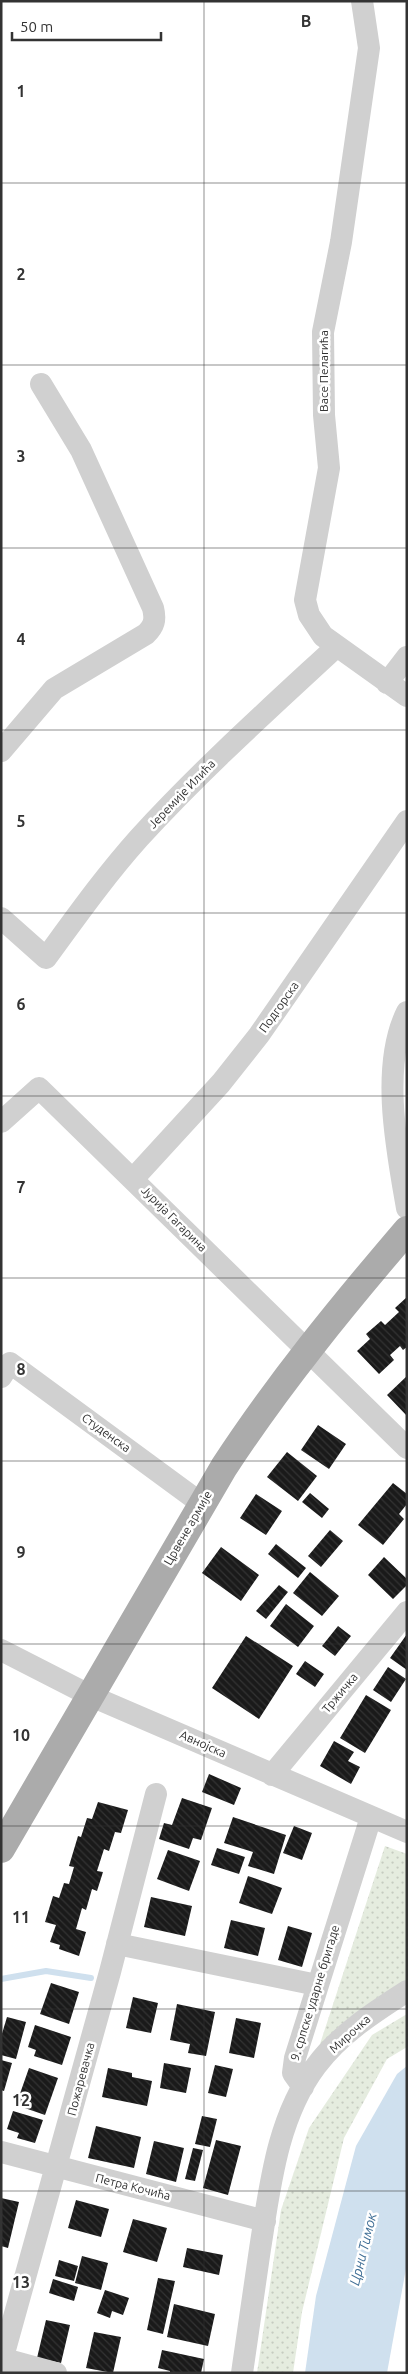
<svg xmlns="http://www.w3.org/2000/svg" width="408" height="2374" viewBox="0 0 408 2374" font-family="Ubuntu,sans-serif">
<style>
.green{fill:url(#green-dots)}
.water{fill:#cfe0ee}
.lines{fill:none;stroke-linecap:round;stroke-linejoin:round}
.stream{stroke:#cfe0ee;stroke-width:6}
.building{fill:url(#building-back-hatch)}
.minor{stroke:#d0d0d0;stroke-width:22}
.major{stroke:#ababab;stroke-width:28}
.grid{fill:none;stroke:#333;stroke-width:1;stroke-opacity:0.55}
.labels{text-anchor:middle;stroke-width:5;stroke-linejoin:round;paint-order:stroke}
.street-label{font-size:12px;fill:#333;stroke:#fff}
.water-label{font-size:14px;font-style:italic;fill:#406f96;stroke:#fff}
.grid-label{font-size:16px;text-anchor:middle;font-weight:bold;fill:#333;stroke:#fff;stroke-width:5;stroke-linejoin:round;paint-order:stroke}
</style>
<defs>
<pattern id="green-dots" width="8" height="8" patternUnits="userSpaceOnUse" patternTransform="scale(1.25)"><rect width="8" height="8" fill="#e5ecdf"/><path d="M2 2h.1M6 6h.1" fill="none" stroke="#c5cbc0" stroke-width="1.8" stroke-linecap="round"/></pattern>
<pattern id="building-back-hatch" width="6" height="6" patternUnits="userSpaceOnUse" patternTransform="scale(1.25)"><rect width="6" height="6" fill="#1a1a1a"/><path d="M-1 5l2 2M0 0l6 6M5-1l2 2" fill="none" stroke="#333"/></pattern>
</defs>
<rect width="100%" height="100%" fill="#fff"/>
<path class="green" d="M385,1846L407,1854V1981L319,2047Z
M407,2014V2047L387,2059L344,2138L302,2312L293,2373H257L281,2210L309,2128L372,2035Z"/>
<path class="water" d="M407,2066V2263L387,2373H305L316,2296L356,2146L397,2074Z"/>
<g class="lines">
<path class="stream" d="M1,1979L46,1971L91,1978"/>
</g>
<path class="building" d="M407,1297V1347L403,1350L400,1346L390,1355L394,1360L379,1374L357,1351L370,1339L366,1334L381,1321L385,1325L399,1312L395,1308Z
M407,1376V1416L387,1395Z
M318,1425L346,1444L329,1469L301,1450Z
M287,1452L317,1476L298,1501L267,1477Z
M393,1483L407,1494V1504L399,1514L404,1519L383,1545L358,1525Z
M310,1493L329,1509L322,1518L302,1502Z
M256,1494L282,1511L266,1535L240,1518Z
M330,1530L343,1541L321,1567L308,1556Z
M276,1544L306,1568L298,1578L268,1554Z
M221,1547L259,1575L241,1601L202,1573Z
M384,1557L407,1579V1585L393,1599L368,1575Z
M310,1572L339,1596L322,1616L293,1593Z
M279,1585L288,1592L266,1619L256,1611Z
M286,1604L314,1626L298,1647L270,1626Z
M338,1626L351,1636L335,1656L322,1646Z
M407,1634V1670L390,1658Z
M246,1636L293,1666L259,1719L212,1688Z
M305,1661L324,1674L315,1687L296,1674Z
M388,1667L406,1679L391,1702L373,1690Z
M366,1695L391,1710L365,1753L340,1738Z
M334,1741L354,1752L348,1761L360,1767L351,1784L320,1766Z
M209,1774L241,1788L234,1805L202,1792Z
M182,1798L212,1808L201,1840L193,1838L189,1849L159,1839L164,1823L172,1825Z
M98,1802L128,1810L121,1833L115,1832L109,1851L104,1849L97,1871L103,1872L97,1891L92,1889L86,1910L82,1908L76,1929L86,1932L79,1956L59,1949L60,1945L50,1942L56,1925L45,1922L53,1896L59,1898L64,1883L69,1884L74,1867L69,1866L78,1836L81,1837L87,1818L92,1819Z
M233,1817L286,1835L274,1874L248,1866L253,1852L224,1843Z
M294,1826L312,1833L302,1860L283,1853Z
M217,1848L245,1857L239,1874L211,1865Z
M168,1850L200,1861L189,1891L157,1879Z
M248,1876L282,1888L272,1914L239,1903Z
M151,1897L192,1906L185,1936L144,1927Z
M231,1920L265,1928L258,1956L224,1948Z
M288,1926L312,1933L302,1967L278,1960Z
M51,1983L79,1992L69,2024L40,2014Z
M133,1997L158,2003L151,2033L126,2028Z
M177,2004L215,2012L206,2056L188,2053L190,2044L170,2040Z
M7,2017L26,2022L16,2059L1,2055V2037Z
M236,2018L261,2023L254,2058L229,2053Z
M35,2025L71,2037L62,2065L34,2056L36,2050L28,2047Z
M1,2060L12,2063L4,2091L1,2090Z
M164,2063L191,2068L186,2093L160,2088Z
M215,2065L233,2069L226,2097L208,2093Z
M29,2068L58,2078L45,2115L16,2105Z
M108,2068L132,2073V2077L152,2081L147,2106L102,2097Z
M13,2111L43,2120L35,2143L17,2138L19,2133L7,2129Z
M202,2116L217,2119L210,2147L195,2144Z
M96,2126L141,2137L134,2168L88,2158Z
M216,2140L241,2146L228,2195L203,2188Z
M154,2141L184,2148L176,2182L146,2174Z
M193,2148L203,2150L195,2181L185,2179Z
M1,2198L19,2202L8,2248L1,2246Z
M76,2200L109,2209L101,2237L68,2228Z
M133,2219L167,2228L157,2262L123,2252Z
M187,2248L223,2255L219,2275L183,2267Z
M82,2256L108,2263L101,2290L75,2283Z
M59,2260L78,2266L74,2281L55,2276Z
M158,2278L175,2281L163,2334L147,2330Z
M53,2279L78,2287L74,2301L49,2293Z
M105,2290L129,2298L123,2315L112,2311L110,2318L97,2313Z
M174,2304L215,2314L208,2346L167,2337Z
M46,2320L70,2325L61,2363L37,2358Z
M94,2332L121,2337L113,2373L86,2368Z
M162,2350L204,2359L201,2373H170V2371L158,2368Z"/>
<g class="lines">
<path class="minor" d="M362,1L369,48L341,242L323,332L324,415L329,468L305,600L309,615L323,636L407,696
M387,683L407,657
M1,751L54,689L146,634C154,626 156,620 153,608L81,450L41,384
M1,918L46,958C76,917 105,876 139,838C201,770 269,709 336,647
M407,1012C380,1066 397,1151 407,1208
M1,1122L39,1088L407,1448
M133,1179L221,1083L259,1035L407,821
M1,1377L10,1363L202,1504
M1,1650L91,1696L407,1832
M272,1775L407,1612
M117,1944L317,1985
M303,2087L293,2073L295,2058L371,1817
M1,2152L265,2221
M1,2358L56,2373
M1,2364L110,1972L156,1794
M242,2373C248,2331 254,2290 260,2249C270,2186 277,2118 316,2066C340,2034 374,2012 407,1991"/>
<path class="major" d="M1,1849L224,1467C279,1383 342,1306 407,1230"/>
</g>
<path class="grid" d="M204,1V2373M1,183H407M1,365H407M1,548H407M1,730H407M1,913H407M1,1096H407M1,1278H407M1,1461H407M1,1644H407M1,1826H407M1,2009H407M1,2191H407"/>
<g class="labels">
<g class="street-label">
<text transform="translate(324 371) rotate(-90)" y="4">Васе Пелагића</text>
<text transform="translate(182 794) rotate(-46)" y="4">Јеремије Илића</text>
<text transform="translate(279 1007) rotate(-55)" y="4">Подгорска</text>
<text transform="translate(174 1219) rotate(45)" y="4">Јурија Гагарина</text>
<text transform="translate(106 1433) rotate(36)" y="4">Студенска</text>
<text transform="translate(188 1528) rotate(-60)" y="4">Црвене армије</text>
<text transform="translate(340 1693) rotate(-50)" y="4">Тржичка</text>
<text transform="translate(203 1744) rotate(24)" y="4">Авнојска</text>
<text transform="translate(315 1993) rotate(-73)" y="4">9. српске ударне бригаде</text>
<text transform="translate(350 2034) rotate(-42)" y="4">Мирочка</text>
<text transform="translate(81 2079) rotate(-75)" y="4">Пожаревачка</text>
<text transform="translate(133 2187) rotate(14)" y="4">Петра Кочића</text>
</g>
<g class="water-label">
<text transform="translate(363 2249) rotate(-76)" y="5">Црни Тимок</text>
</g>
</g>
<g class="grid-label">
<text x="306" y="27">B</text>
<text x="21" y="97">1</text>
<text x="21" y="280">2</text>
<text x="21" y="462">3</text>
<text x="21" y="645">4</text>
<text x="21" y="827">5</text>
<text x="21" y="1010">6</text>
<text x="21" y="1193">7</text>
<text x="21" y="1375">8</text>
<text x="21" y="1558">9</text>
<text x="21" y="1741">10</text>
<text x="21" y="1923">11</text>
<text x="21" y="2106">12</text>
<text x="21" y="2288">13</text>
</g>
<rect width="408" height="2374" fill="none" stroke="#333333" stroke-width="5"/>
<path d="M12 32v8h149v-8" fill="none" stroke="#333333" stroke-width="2.5"/>
<text x="20" y="32" font-size="15" fill="#333333" stroke="#ffffff" stroke-width="4" paint-order="stroke">50 m</text>
</svg>
